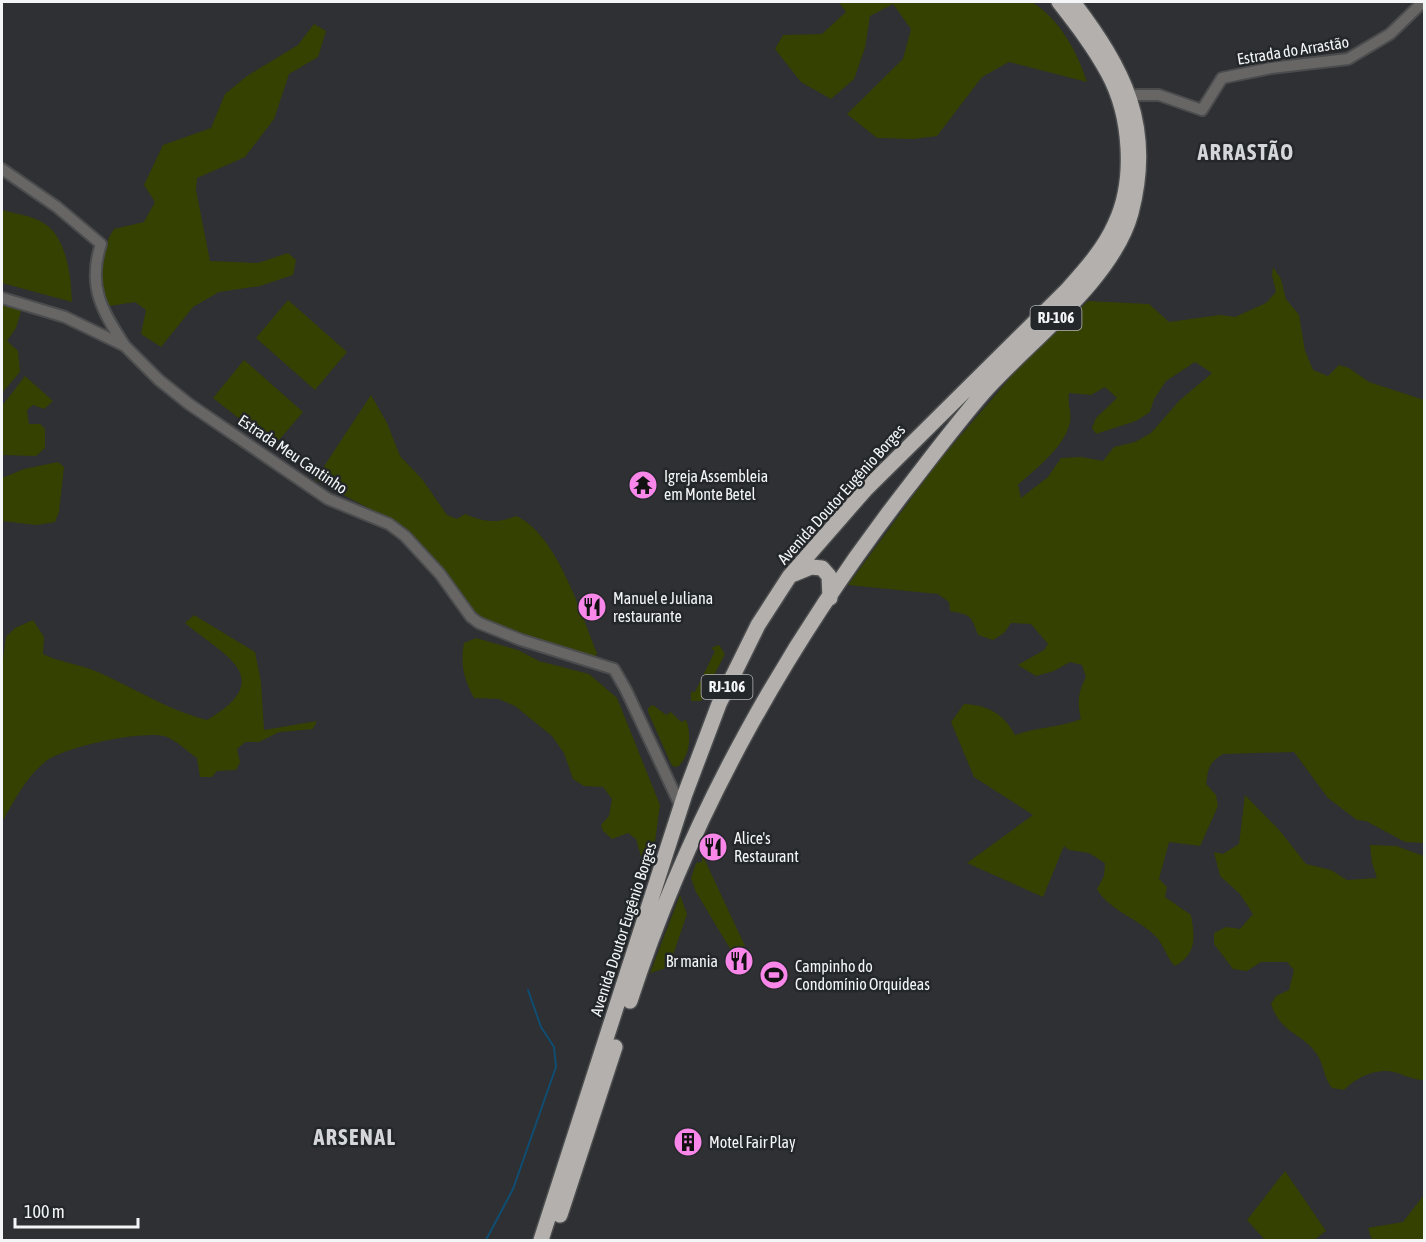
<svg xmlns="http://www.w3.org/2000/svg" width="1426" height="1242" viewBox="0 0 1426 1242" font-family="'Asap Condensed',sans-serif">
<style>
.green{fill:#344100;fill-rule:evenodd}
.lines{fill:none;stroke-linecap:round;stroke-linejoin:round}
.stream{stroke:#0f4d72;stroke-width:2}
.minor-casing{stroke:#4a4c4e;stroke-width:14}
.highway-casing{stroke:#4a4c4e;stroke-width:18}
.minor{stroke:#686665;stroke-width:10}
.highway{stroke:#b4b0ad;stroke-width:15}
.labels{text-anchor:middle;stroke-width:5;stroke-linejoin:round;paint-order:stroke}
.shield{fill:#242729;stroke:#b5b7b9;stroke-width:1.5}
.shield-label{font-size:15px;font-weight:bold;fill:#f3f5f7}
.street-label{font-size:16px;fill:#f3f5f7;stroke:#242729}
.poi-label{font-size:16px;fill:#f3f5f7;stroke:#242729;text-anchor:start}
.district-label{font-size:22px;font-weight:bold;letter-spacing:1.5px;fill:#d4d6da;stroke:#242729}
</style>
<rect width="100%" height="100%" fill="#2e3033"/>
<path class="green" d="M839,2H1032C1060,20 1077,51 1087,82L1009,62L982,77L937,136L913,139L877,138L847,114L903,59L911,29L893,4L870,16L865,48L854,79L831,99L801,82L775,49L783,35L822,34L846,12Z
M314,24L326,31L318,57L289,74L274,119L245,157L197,178L196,190L210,261L258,263L288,253L296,260L293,275L260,286L219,292L193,307L161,347L141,334L146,310L135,302L109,306L104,303C100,277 99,252 114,229L144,222L155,202L144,185L163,145L211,128L225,94L247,76L298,45Z
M2,210C13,213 27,215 38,220C67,232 71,276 72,302L2,283Z
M1273,267L1281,279L1286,299L1299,315L1305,351L1313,370L1328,376L1339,365L1349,368L1369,382L1424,400V843L1405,842L1366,821L1357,820L1328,798L1294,752L1223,754C1209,762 1208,769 1206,784L1216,795L1218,806L1200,846L1169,842L1159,879L1167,887L1165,897L1191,915C1195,937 1197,954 1175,966C1167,958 1165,948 1158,939C1141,919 1110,912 1097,889L1104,876L1105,863L1089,853L1069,850L1064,846L1043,897L967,863L1033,815L974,777L951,722L964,704C988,705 1004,714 1015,735C1036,727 1059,728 1081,719C1077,701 1078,693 1086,677L1082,665L1070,662L1054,671L1036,676L1018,665L1044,650L1048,644L1031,624L1011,623L1004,633L993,640L978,635C971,615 971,615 950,611L949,602L938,594L848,585L938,462L1021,365L1088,301L1149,304L1169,322L1220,315L1235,317L1266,303L1276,292L1272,275ZM1195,362L1212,373L1180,400L1151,433L1135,442L1114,447L1103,461L1081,457L1061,458L1048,477L1021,498L1018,485C1036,468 1065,447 1070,422C1072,413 1067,403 1069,393L1091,395L1105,387L1117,398L1096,418L1092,428L1096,434L1136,421L1150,412L1154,399L1166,381Z
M2,299L22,308L16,328L7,341L18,351L20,372L2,393Z
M288,300L347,352L315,390L256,338Z
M244,360L303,412L274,446L213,398Z
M25,376L53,401L44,409L33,405L27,410L29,424H40L45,429V448L36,456L2,455V406Z
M371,395L387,423L400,456L422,479L447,515L457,519L465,514C483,522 496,524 516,516C557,534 581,614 597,653L595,658L499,629L473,613L391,520L315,480Z
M58,462L64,467L59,512L55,522L36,525L2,521V478L24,469Z
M194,615L255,652L261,682L264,730L317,721L313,729L279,732L259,742H245L237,749L240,762L236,770L217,771L212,777H200L197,758C188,752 177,741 167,737C146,729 62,747 45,762C26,777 14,801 2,822V667L6,637L15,628L33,620L44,637L43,654C61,663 81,664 100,673C136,689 168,710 207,720C280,677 221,654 185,623Z
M476,638L518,650L539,661L589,674L617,698L660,805L652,863L642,860L636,839L628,833L612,839L603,831L601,825L609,816L612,799L603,787L584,786L573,779L564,753L552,736L515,706L499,699L474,698C464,679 460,664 464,643Z
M719,645L725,654L701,701H691V692H695L715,651L711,648Z
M653,705L666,715L671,712L681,722L686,720C692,734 690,758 677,767L672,766L648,712V708Z
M1245,795L1280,831L1306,864L1331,870L1347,880L1377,878L1372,863L1370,845L1396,846L1424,856V1080C1411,1080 1400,1072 1387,1071C1372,1070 1354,1079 1344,1090L1332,1088C1323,1077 1324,1063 1316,1053C1301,1032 1281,1034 1271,1004L1276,996L1289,990L1294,970L1287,962H1261L1247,971L1233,969L1214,944V933L1226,927L1240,929L1253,914L1240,894L1220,876L1214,852L1223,854L1239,844Z
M702,854L745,946L732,952L696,892L691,878L696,863L702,862Z
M680,895L687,914L669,967L650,973Z
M776,961L787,982L771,990L760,969Z
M1285,1171L1326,1231L1314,1240H1265L1247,1220Z
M1424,1195V1240H1372L1368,1228L1403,1222Z"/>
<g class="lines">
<path class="stream" d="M486,1240L513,1189L556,1067L554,1047L541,1027L528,990"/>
<g class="minor-casing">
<path id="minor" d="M1129,95H1159L1202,110L1222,78L1271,68L1348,59L1390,34L1423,2
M2,169L57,207L101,244C87,286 102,311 125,346
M2,298L65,317L125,346L159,380L189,404L328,499L389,524L405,536L440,574L471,617L479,623L521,640L614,669L626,690L681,807"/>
</g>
<g class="highway-casing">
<path id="highway" d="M794,574L811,567L822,568L829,576L830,598
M630,1001C690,815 789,640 909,486C933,455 957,423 983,393C1028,342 1113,280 1131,213C1154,126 1124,69 1073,2
M560,1215L615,1047
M541,1240L685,794L719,704L758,625L789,577L865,490L1067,290C1085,270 1104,249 1115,224C1136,180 1131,115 1108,73C1094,47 1077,25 1059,2"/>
</g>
<use href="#minor" class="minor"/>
<use href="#highway" class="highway"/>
</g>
<defs>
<g id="temple-disc" transform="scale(1.5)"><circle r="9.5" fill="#f987e9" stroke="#242729"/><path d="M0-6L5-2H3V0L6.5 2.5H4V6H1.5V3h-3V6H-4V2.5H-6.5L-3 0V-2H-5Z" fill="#111"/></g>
<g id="restaurant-disc" transform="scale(1.5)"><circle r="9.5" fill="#f987e9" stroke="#242729"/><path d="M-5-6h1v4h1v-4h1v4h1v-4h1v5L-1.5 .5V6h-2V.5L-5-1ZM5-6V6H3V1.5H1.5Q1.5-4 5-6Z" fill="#111"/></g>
<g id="stadium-disc" transform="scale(1.5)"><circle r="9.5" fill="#f987e9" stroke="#242729"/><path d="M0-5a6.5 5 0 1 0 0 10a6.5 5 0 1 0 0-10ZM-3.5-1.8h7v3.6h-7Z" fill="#111"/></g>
<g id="building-disc" transform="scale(1.5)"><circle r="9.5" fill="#f987e9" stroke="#242729"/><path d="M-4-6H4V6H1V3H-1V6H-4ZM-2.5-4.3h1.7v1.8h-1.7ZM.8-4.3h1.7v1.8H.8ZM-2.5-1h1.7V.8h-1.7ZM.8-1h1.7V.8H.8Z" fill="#111"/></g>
</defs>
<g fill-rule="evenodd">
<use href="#temple-disc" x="643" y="485"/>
<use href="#restaurant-disc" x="592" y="607"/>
<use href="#restaurant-disc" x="713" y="847"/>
<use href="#restaurant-disc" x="739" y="961"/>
<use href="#stadium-disc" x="774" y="975"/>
<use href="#building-disc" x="688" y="1142"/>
</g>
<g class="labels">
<g class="shield">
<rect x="1030.5" y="306" width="51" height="24" rx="4.5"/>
<rect x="701.5" y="675" width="51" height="24" rx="4.5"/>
</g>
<g class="shield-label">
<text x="1056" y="323">RJ-106</text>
<text x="727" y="692">RJ-106</text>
</g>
<g class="street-label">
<text transform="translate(1293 50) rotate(-9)" y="6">Estrada do Arrastão</text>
<text transform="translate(293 454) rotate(34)" y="6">Estrada Meu Cantinho</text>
<text transform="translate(841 494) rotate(-48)" y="6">Avenida Doutor Eugênio Borges</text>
<text transform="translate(623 929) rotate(-72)" y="6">Avenida Doutor Eugênio Borges</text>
</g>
<g class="poi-label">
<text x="664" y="482">Igreja Assembleia<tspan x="664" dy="18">em Monte Betel</tspan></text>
<text x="613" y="604">Manuel e Juliana<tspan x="613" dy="18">restaurante</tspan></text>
<text x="734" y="844">Alice's<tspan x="734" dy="18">Restaurant</tspan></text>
<text x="718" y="967" text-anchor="end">Br mania</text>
<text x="795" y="972">Campinho do<tspan x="795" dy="18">Condomínio Orquideas</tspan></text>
<text x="709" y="1148">Motel Fair Play</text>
</g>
<g class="district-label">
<text x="1246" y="160">ARRASTÃO</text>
<text x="355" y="1145">ARSENAL</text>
</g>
</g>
<rect width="1426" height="1242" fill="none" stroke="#f3f5f7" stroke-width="6"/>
<path d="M15 1218v9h123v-9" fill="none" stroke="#f3f5f7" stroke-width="3"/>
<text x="24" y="1218" font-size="18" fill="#f3f5f7" stroke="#242729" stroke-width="4.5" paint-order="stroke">100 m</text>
</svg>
